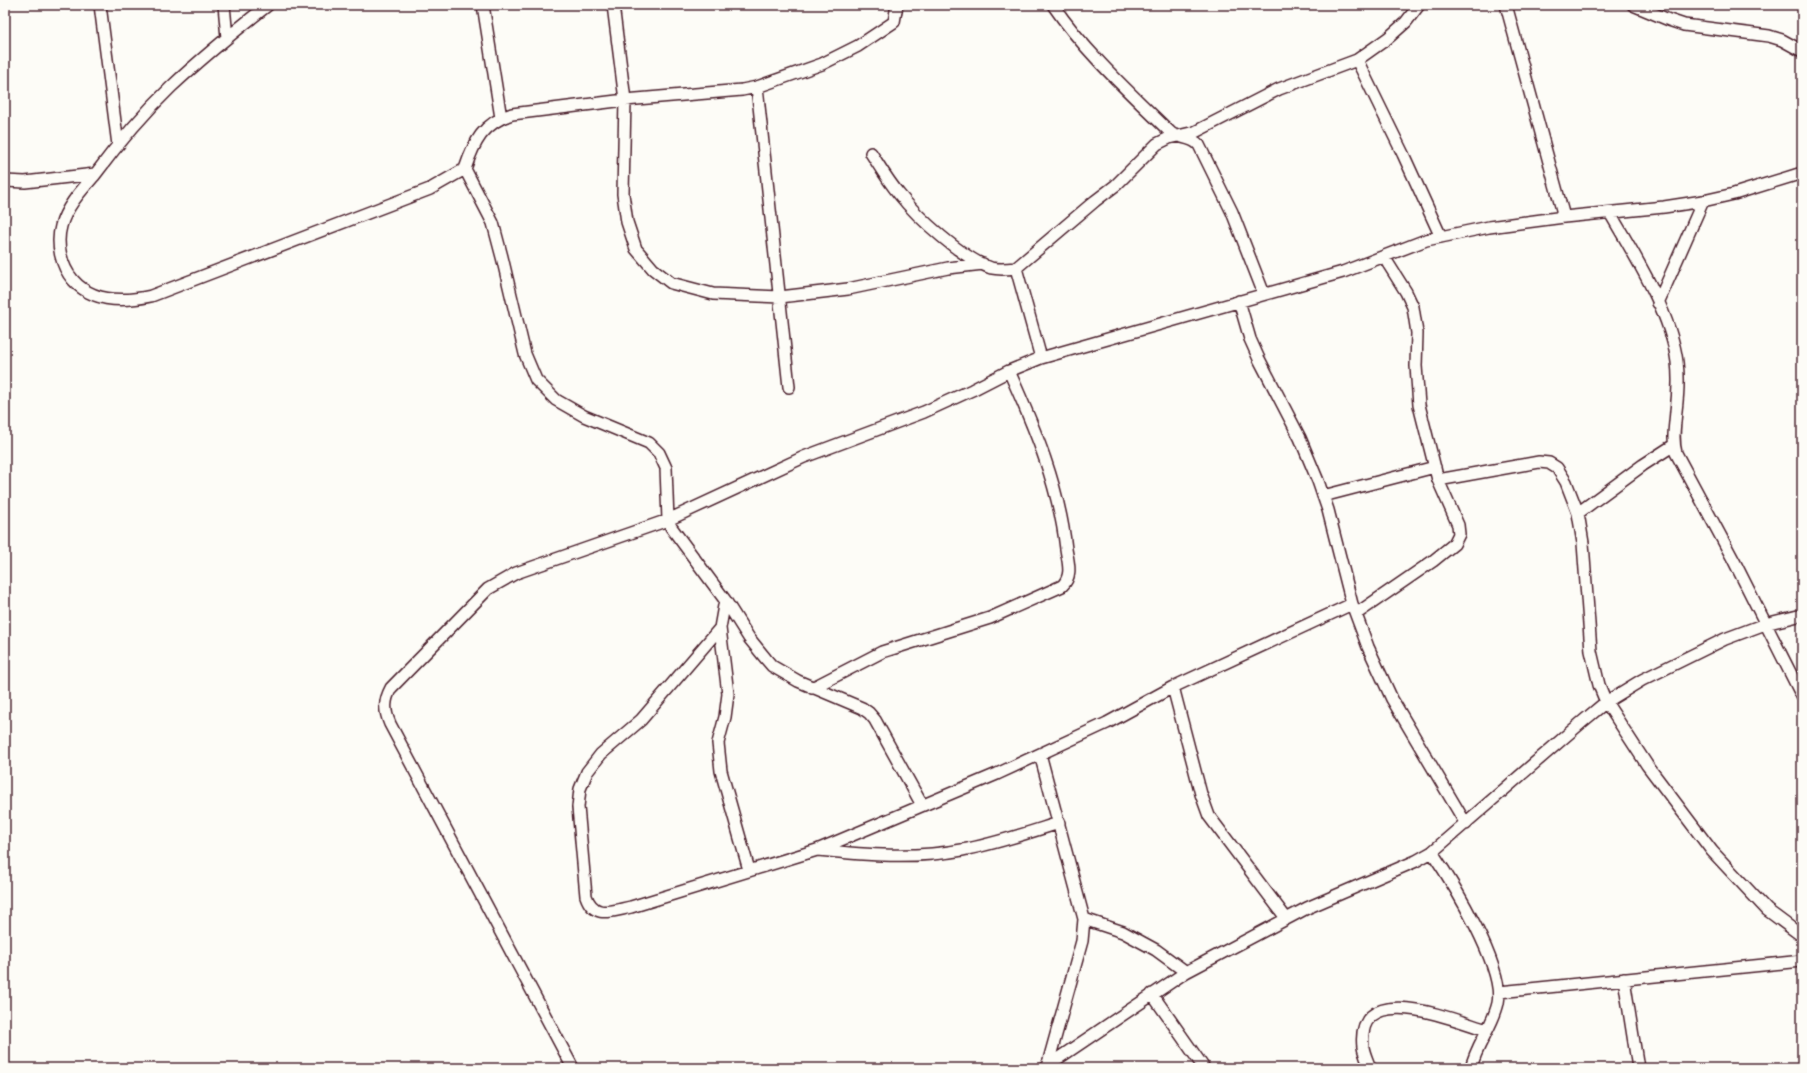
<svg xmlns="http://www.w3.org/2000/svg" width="1807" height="1073" viewBox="0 0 1807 1073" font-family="'Playpen Sans',sans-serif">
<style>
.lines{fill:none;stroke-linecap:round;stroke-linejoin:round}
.street-casing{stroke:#4a1f2b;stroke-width:14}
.street{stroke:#fdfcf7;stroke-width:11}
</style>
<rect width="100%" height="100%" fill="#fdfcf7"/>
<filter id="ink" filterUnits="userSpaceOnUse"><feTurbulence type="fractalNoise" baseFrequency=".025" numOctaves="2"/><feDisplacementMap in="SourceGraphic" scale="8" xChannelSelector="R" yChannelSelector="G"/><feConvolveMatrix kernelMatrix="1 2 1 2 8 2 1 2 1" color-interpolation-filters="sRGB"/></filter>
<g filter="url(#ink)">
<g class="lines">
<g class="street-casing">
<path id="street" d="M100,5L118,145
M224,5L227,38
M268,5C235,31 202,58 171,87C143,114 117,145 94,176C81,191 66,207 61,226C56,244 61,266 73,280C93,303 124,302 151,296L430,189L465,169C474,142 483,123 512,114L625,100L742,90L757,87L822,64L858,46L894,22L897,5
M483,5L501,118
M613,5L625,100L623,194L627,222L636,249L653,269L671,283L713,294L780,297L848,289L948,268L983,264
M1053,5C1085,52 1130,93 1171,133C1180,139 1191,136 1199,145L1232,212L1264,294
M1506,5L1564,217
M1633,5L1669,20L1684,25L1769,36L1782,40L1802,51
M1357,60L1403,154L1441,237
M757,87L789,387
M871,153C880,167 888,181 899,194C918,218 962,258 991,268C1000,270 1007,269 1016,268L1095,201L1116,185L1157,144L1169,138L1195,132L1279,89L1357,60L1388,38L1406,22L1419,5
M465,169L493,223L502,257L525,354L536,380L556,400L584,416L649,443L659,453L666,468L668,520L671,527L725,600L749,638L766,659L772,666L798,681L862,708L869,713L875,720L922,805
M5,181L25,182L95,174
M1610,213C1635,256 1671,313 1677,362C1679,378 1678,395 1676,411C1675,426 1672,438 1676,453L1734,561L1802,696
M1016,268L1041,358
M1239,301L1250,339L1259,359L1300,438L1318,481L1328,510L1352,604L1368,647L1392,699L1466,824
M1658,303L1703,201
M1438,480L1539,462L1549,463L1557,468L1566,482L1578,513L1583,543L1591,651L1599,685L1606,702L1647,765L1712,851L1767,910L1802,936
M1323,496L1435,467
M1578,513L1643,465L1674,445
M725,600L720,628L728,694L725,717L718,743L721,771L749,870
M1356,614L1433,561L1454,544L1459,534L1458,525L1438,480L1419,405L1416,366L1417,333L1413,307L1406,292L1384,257
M720,628L641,720L601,754L587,772L580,789L578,807L586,896C594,919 611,911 631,907L817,850L997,774L1107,723L1173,687L1352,604
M1173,687L1201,794L1209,816L1286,918
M812,688L882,652L990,618L1062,586C1073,576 1068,562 1066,549C1059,486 1035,429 1009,371
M1040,754L1084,919L1082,941L1047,1067
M818,850C866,855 914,859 962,850C995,844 1027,833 1059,823
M1432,852C1453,883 1505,968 1498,1003C1493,1026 1476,1045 1471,1068
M1084,919L1123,932L1156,950L1186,972
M1624,979L1638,1068
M1499,992L1802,961
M1152,994L1204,1068
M573,1068L390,724C384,710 384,701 391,688L488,589L516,573L668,520L804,457L924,412L972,390L1009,371L1041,358L1343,272L1426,240L1489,227L1564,217L1664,207L1703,201L1734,194L1802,173
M1044,1068L1186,972L1307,908L1416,861L1432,852L1582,722L1606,702L1642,680L1725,639L1765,624L1802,615
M1370,1068C1368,1062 1364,1054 1363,1047C1355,978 1453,1020 1487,1030"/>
</g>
<use href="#street" class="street"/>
</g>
</g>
<rect width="1807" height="1073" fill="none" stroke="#fdfcf7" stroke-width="20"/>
<rect x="10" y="10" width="1787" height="1053" fill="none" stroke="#4a1f2b" stroke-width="1.5" filter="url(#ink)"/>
</svg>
